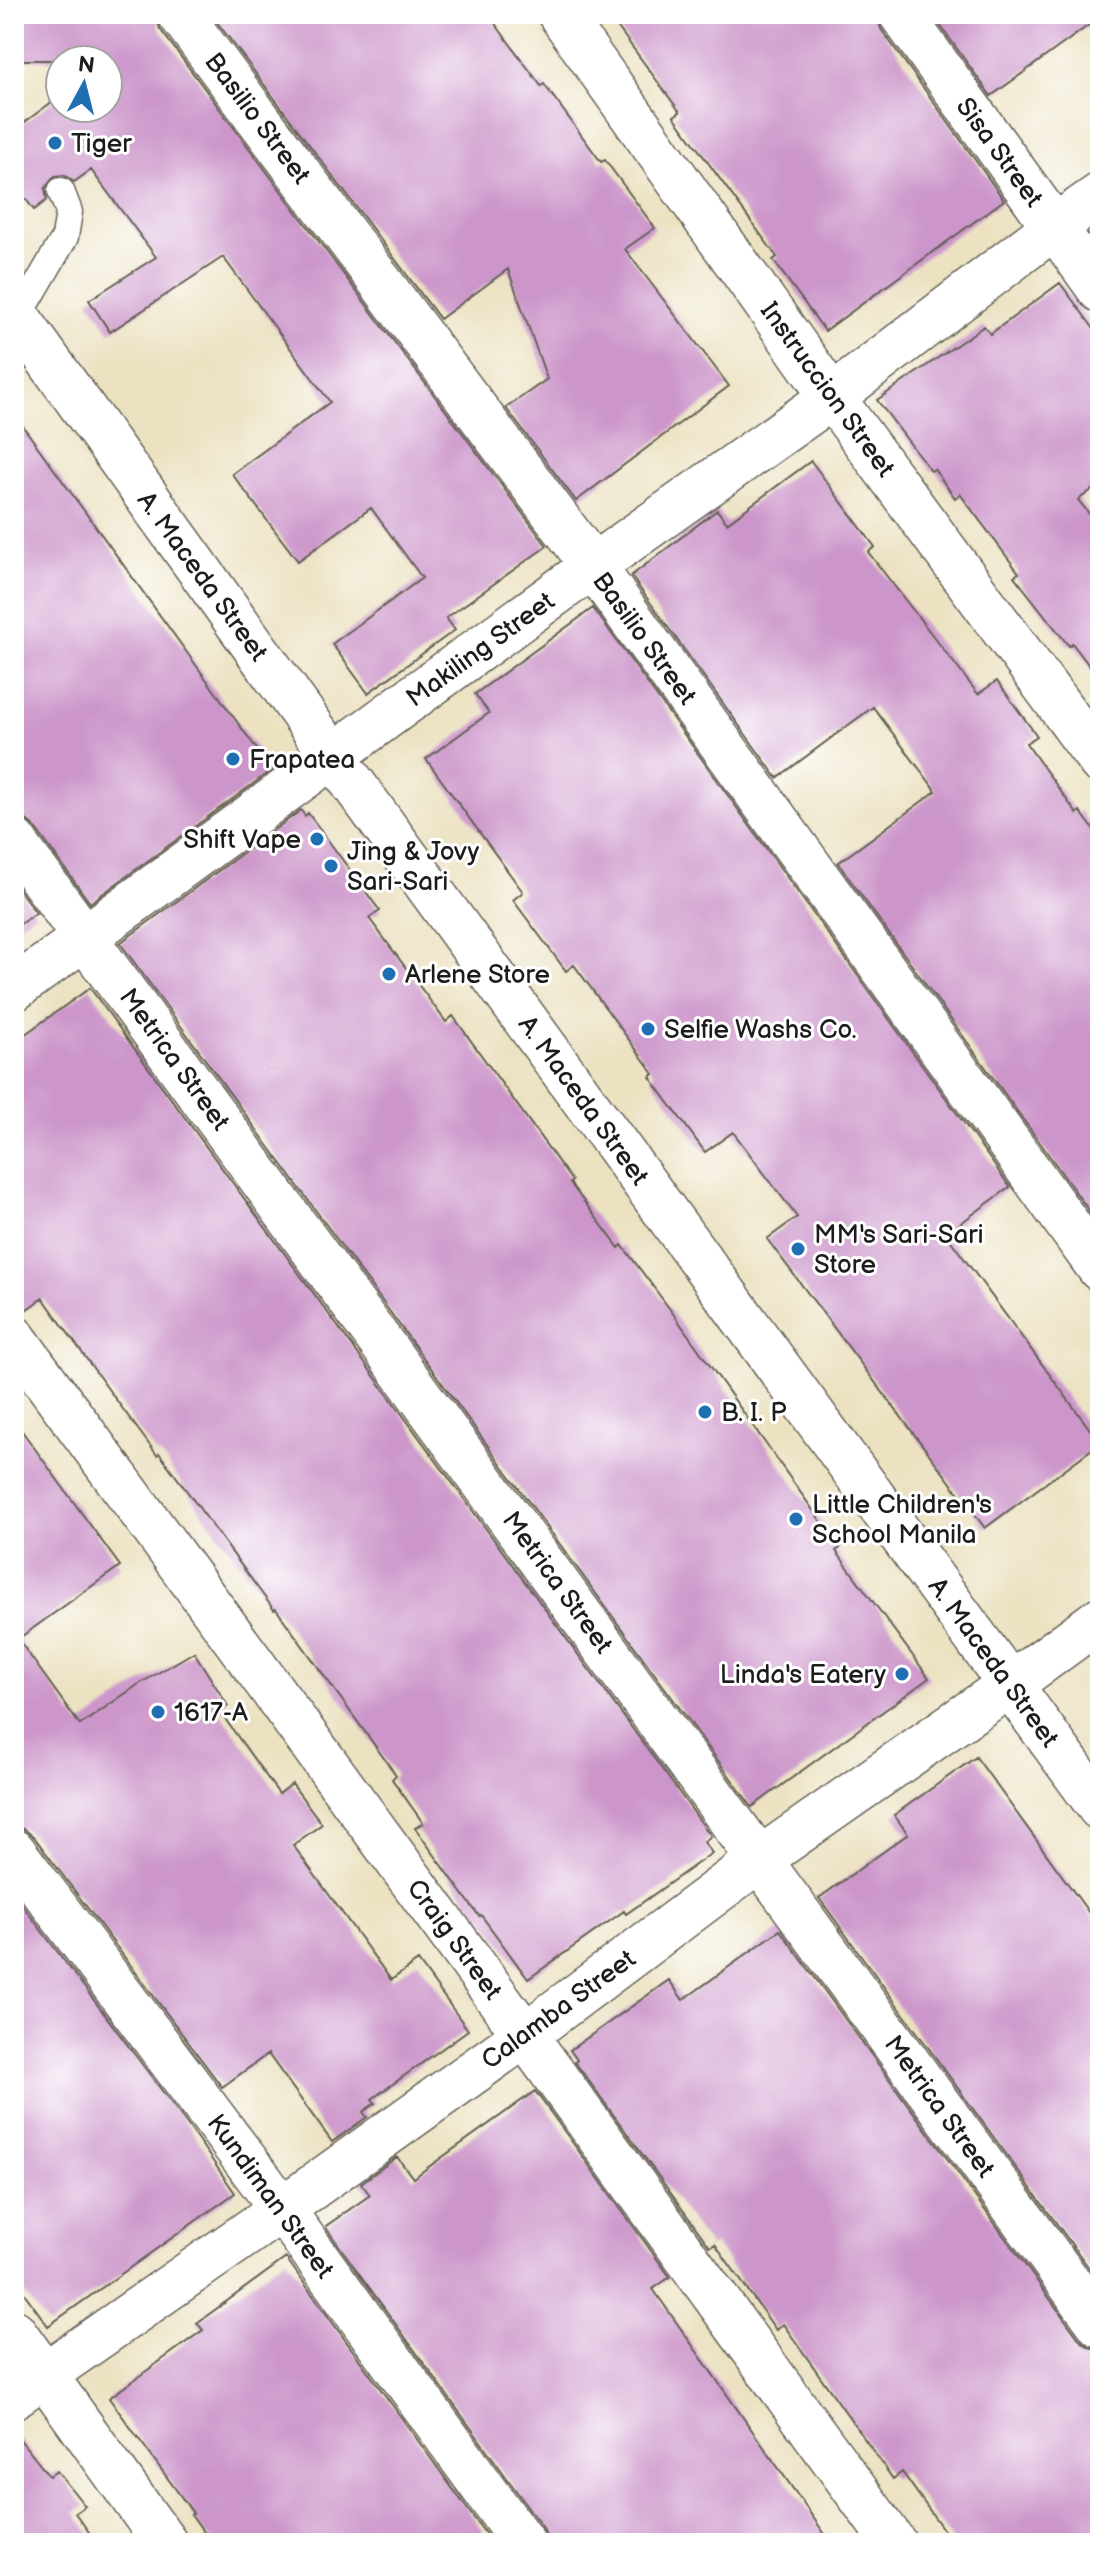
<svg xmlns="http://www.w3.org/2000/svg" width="1114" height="2557" viewBox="0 0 1114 2557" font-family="'Balsamiq Sans',sans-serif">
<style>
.building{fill:#cc96ca}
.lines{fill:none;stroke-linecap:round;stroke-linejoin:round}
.lane-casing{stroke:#656156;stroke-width:29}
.street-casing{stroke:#656156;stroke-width:47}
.secondary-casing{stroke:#656156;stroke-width:47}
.lane{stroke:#fff;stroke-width:26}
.street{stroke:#fff;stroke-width:44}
.secondary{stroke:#fff;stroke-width:44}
.poi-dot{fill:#1f6fb2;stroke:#fff;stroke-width:3}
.labels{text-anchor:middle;stroke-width:6;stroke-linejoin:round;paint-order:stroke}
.street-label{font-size:26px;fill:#1c1c1c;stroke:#fff}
.poi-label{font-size:26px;fill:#1c1c1c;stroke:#fff;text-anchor:start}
</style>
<rect width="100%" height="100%" fill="#fff"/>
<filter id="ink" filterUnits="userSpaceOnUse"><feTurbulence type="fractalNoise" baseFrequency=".0125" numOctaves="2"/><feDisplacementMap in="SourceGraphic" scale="16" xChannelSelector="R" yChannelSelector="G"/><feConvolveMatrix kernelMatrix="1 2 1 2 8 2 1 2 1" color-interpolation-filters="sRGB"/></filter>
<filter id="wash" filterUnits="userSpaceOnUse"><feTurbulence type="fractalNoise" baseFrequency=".006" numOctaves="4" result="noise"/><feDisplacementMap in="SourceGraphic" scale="32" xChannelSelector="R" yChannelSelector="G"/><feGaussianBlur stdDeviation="1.8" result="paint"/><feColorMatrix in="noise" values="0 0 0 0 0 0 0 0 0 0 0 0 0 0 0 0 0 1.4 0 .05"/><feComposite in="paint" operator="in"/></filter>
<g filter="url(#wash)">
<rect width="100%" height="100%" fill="#ece2c2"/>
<g id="blocks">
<path class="building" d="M14,14H156L160,29L547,546L446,618L455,630L368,693L332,644L422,578L371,508L298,561L232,474L330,402L223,257L110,332L89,300L156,257L91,170L74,182L64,175L55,176L45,188L47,200L34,210L14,183V130L60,96V108H108V61L110,60H14Z
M211,14H488L541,86L544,84L601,162L605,160L655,228L625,249L729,386L576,501L506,408L547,379L508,269L440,319Z
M608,14H876L881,29L1004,200L825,331L773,260L777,257L674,116L680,112Z
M932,14H1100V17L991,96Z
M1060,283L1100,337V484L1078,500L1100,527V680L1072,643L1069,646L1014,576L1019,573L960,494L955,498L934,469L931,471L877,400L984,326L990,334Z
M14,414L272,770L90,903L34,826L25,819L14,816Z
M811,461L875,547L868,552L978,694L997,681L1037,736L1026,743L1077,814L1080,811L1100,838V1226L838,863L936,791L873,707L777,778L631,576L717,510L727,523Z
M593,608L1010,1187L946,1234L1100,1443L985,1528L767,1239L797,1217L733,1132L705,1152L650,1077L654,1074L574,965L566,971L513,900L523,892L426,759L489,713L475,694Z
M301,810L305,816L308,813L380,911L369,918L446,1022L453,1016L572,1181L570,1183L619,1248L622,1245L669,1308L840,1548L836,1551L929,1678L752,1807L120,943Z
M14,883L36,913L14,928Z
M90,988L711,1836L704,1842L712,1853L626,1914L624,1911L528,1979L481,1915L479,1916L415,1828L423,1823L392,1779L396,1775L276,1609L274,1610L159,1453L157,1455L108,1389L43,1298L20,1314L14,1313V1042Z
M14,1420L120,1566L18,1639L80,1725L139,1684L194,1652L228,1706L220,1712L279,1794L292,1784L322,1824L293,1845L391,1980L418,1961L468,2030L372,2099L375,2103L363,2112L367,2117L332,2142L268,2054L222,2087L34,1837L24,1829L14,1828Z
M976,1757L1100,1928V2283L819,1898L908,1834L894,1815Z
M14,1894L187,2124L235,2193L48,2326L14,2279Z
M780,1930L1080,2340L1089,2347L1100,2350V2543H953L902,2472L893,2479L783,2324L776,2330L715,2244L710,2247L575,2062L577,2060L570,2050L669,1980L683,2000Z
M535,2091L670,2277L653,2289L831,2543H548L543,2528L327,2229L326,2226L370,2195L361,2183L397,2157L413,2178Z
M286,2258L492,2543H212L191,2514L193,2513L109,2398L203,2330L197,2323Z
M14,2432L49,2476L57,2471L85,2506L75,2513L97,2543H14Z"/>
</g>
</g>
<g filter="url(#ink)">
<use href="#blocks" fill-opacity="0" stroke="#656156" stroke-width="2"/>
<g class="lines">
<g class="lane-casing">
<path id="lane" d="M18,318L65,237L69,212L61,191"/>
</g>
<g class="street-casing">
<path id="street" d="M180,14L593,566L1100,1269
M560,14L832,397L1100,761
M901,14L1100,290
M14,841L1100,2325
M14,989L593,566L832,397L1054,227L1100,195
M14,1338L525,2035L894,2543
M14,1852L282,2209L523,2543
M14,2332L165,2543
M14,2396L282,2209L525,2035L760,1859L1011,1684"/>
</g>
<g class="secondary-casing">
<path id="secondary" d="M14,312L333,756L1100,1808
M1011,1684L1100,1619"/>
</g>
<use href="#lane" class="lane"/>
<use href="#street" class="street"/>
<use href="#secondary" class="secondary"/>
</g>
</g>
<g class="poi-dot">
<circle cx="55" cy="143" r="8"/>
<circle cx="233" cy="759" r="8"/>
<circle cx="317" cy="839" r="8"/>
<circle cx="331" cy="866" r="8"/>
<circle cx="389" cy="974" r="8"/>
<circle cx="648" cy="1029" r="8"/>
<circle cx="798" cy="1249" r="8"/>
<circle cx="705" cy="1412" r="8"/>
<circle cx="796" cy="1519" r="8"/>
<circle cx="902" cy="1674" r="8"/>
<circle cx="158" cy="1712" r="8"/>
</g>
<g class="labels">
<g class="street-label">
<text transform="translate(258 118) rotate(53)" y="9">Basilio Street</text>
<text transform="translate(1000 152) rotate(54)" y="9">Sisa Street</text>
<text transform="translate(828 389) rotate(54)" y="9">Instruccion Street</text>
<text transform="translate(203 576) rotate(54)" y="9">A. Maceda Street</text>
<text transform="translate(645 638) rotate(54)" y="9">Basilio Street</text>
<text transform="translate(480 649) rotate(-36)" y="9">Makiling Street</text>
<text transform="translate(175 1059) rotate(54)" y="9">Metrica Street</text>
<text transform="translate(584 1100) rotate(54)" y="9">A. Maceda Street</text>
<text transform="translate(558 1582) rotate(54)" y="9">Metrica Street</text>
<text transform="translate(994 1662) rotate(54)" y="9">A. Maceda Street</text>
<text transform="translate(455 1939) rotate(54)" y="9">Craig Street</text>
<text transform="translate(558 2009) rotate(-36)" y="9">Calamba Street</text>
<text transform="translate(940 2106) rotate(54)" y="9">Metrica Street</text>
<text transform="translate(271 2196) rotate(54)" y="9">Kundiman Street</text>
</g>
<g class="poi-label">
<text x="71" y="152">Tiger</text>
<text x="249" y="768">Frapatea</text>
<text x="301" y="848" text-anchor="end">Shift Vape</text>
<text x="347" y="860">Jing &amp; Jovy<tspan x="347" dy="30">Sari-Sari</tspan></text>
<text x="405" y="983">Arlene Store</text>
<text x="664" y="1038">Selfie Washs Co.</text>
<text x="814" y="1243">MM's Sari-Sari<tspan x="814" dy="30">Store</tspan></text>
<text x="721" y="1421">B. I. P</text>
<text x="812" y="1513">Little Children's<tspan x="812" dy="30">School Manila</tspan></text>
<text x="886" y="1683" text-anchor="end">Linda's Eatery</text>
<text x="174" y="1721">1617-A</text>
</g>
</g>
<rect width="1114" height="2557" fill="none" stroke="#fff" stroke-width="48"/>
<g transform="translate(84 84) rotate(7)"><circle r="38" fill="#ffffff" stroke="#a4a4a4" stroke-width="2"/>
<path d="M0-6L14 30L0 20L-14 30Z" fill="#1f6fb2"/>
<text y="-12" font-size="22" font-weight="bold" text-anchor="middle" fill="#1c1c1c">N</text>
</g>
</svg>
